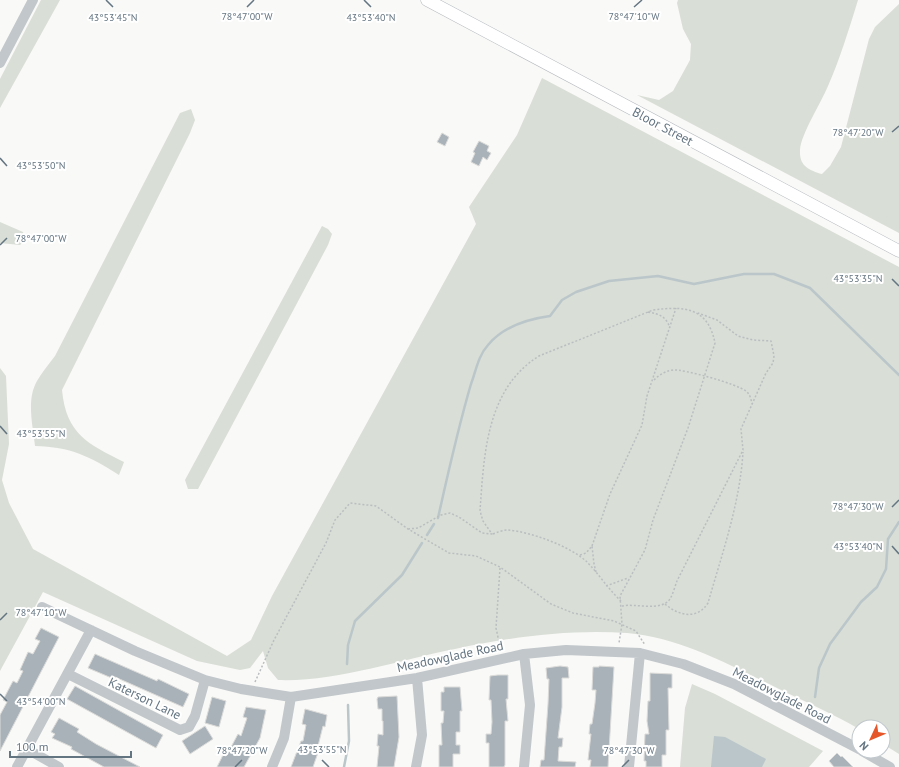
<svg xmlns="http://www.w3.org/2000/svg" width="899" height="767" viewBox="0 0 899 767" font-family="'PT Sans',sans-serif">
<style>
.green{fill:#d9ded6}
.water{fill:#bac6ca}
.lines{fill:none;stroke-linecap:round;stroke-linejoin:round}
.stream{stroke:#bac6ca;stroke-width:2.5}
.building{fill:#a9b2b8;stroke:#dbdbd9}
.major-casing{stroke:#b4b9bd;stroke-width:13}
.path{stroke:#babec1;stroke-width:1.5;stroke-dasharray:2 2;stroke-linecap:butt}
.minor{stroke:#c2c7cb;stroke-width:10}
.major{stroke:#fff;stroke-width:12}
.ticks{fill:none;stroke:#647582;stroke-width:1.5}
.labels{text-anchor:middle;stroke-width:4;stroke-linejoin:round;paint-order:stroke}
.street-label{font-size:13px;fill:#647582;stroke:#fff}
.ticks-label{font-size:10px;text-anchor:middle;fill:#647582;stroke:#fff;stroke-width:4;stroke-linejoin:round;paint-order:stroke}
</style>
<rect width="100%" height="100%" fill="#f9f9f7"/>
<path class="green" d="M41,0H60L0,108V79Z
M678,0H858C849,29 840,59 828,86C821,103 801,134 800,150C799,166 809,170 822,174L830,166L841,147L869,39L875,27L899,4V233L637,95L659,100L673,91L690,60L691,44L683,29L677,3Z
M542,78L899,267V754L883,744V727H859V729C835,715 808,703 783,691C736,668 680,637 627,633C570,629 510,637 455,649C399,660 336,682 278,680L268,668L263,651L250,668L240,670L197,661L43,592L0,671V368L6,376L9,444L2,480L9,503L33,549L227,656L251,640L272,596L476,224L469,207L517,135Z
M191,109L195,120L190,133L62,390C66,434 88,444 124,462L119,475C89,456 71,447 35,446C33,426 26,400 37,381C42,372 49,364 55,356L180,113Z
M0,222L23,232L25,240L20,245L0,243Z
M322,226L328,229L332,234L328,245L198,489H188L185,480Z
M692,684L715,694L823,751L809,767H680L685,708Z"/>
<path class="water" d="M714,736L725,737L766,759L762,767H711Z"/>
<g class="lines">
<path class="stream" d="M438,518C448,473 458,428 471,384C476,371 478,356 488,345C503,327 528,319 550,316L562,300L576,292L609,281L658,276L694,284L744,274H774L810,288L899,375
M427,535L434,524
M347,664L348,645L355,621L402,575L422,543
M815,697L819,668L830,644L861,602L877,587L886,569L888,539L899,522
M344,767L349,741L348,705"/>
</g>
<path class="building" d="M442,133L449,137L445,146L437,142Z
M479,141L489,146L487,151L491,153L487,160L483,157L479,166L471,162L475,153L473,152Z
M41,628L59,637L0,751V715L7,702L3,700L13,681L17,683L23,671L20,670L28,652L33,654L40,641L35,639Z
M95,654L157,681L158,679L189,694L183,707L115,677L114,679L88,668Z
M560,666L568,667L569,678H562V707L558,738H563L562,747H559L558,761L576,762L575,767H540L541,760H544L548,704L549,679H547L546,668Z
M599,666L614,667L608,767H590L591,760H588L591,734H589L590,724H592L595,703L596,690H592L593,667H599Z
M650,673L672,674V688H668L669,730H666V755H662V767H646V761H644L645,734H649L647,721L648,701H650Z
M498,675H508V699H506L508,721H505V765L504,767H489V743H486V734H491L492,722L491,700H489L490,676Z
M75,686L163,735L156,748L67,699Z
M444,687H460L462,711H460V732H456V745H460V754H453V767H439V745H442L441,723H443L444,711H441V692H444Z
M397,696L399,737L394,767H377L379,746H377L378,734L383,735V721H382V709H378L377,699L378,697Z
M212,697L226,701L219,727L205,723Z
M246,707L266,710L260,738L244,767H217L223,755L226,756L230,749L238,734L241,736L247,718L243,717Z
M305,709L327,715L325,727L323,726L318,746L320,747L313,767H291L301,741H303L306,725L302,724Z
M59,718L79,729L77,732L96,744L140,767H104L71,749L72,747L52,738L55,734L51,732Z
M205,726L213,739L190,754L182,741Z
M837,753L841,757L842,756L853,767H834L829,761Z"/>
<g class="lines">
<g class="major-casing">
<path id="major" d="M427,0L899,251"/>
</g>
<path class="path" d="M648,312C659,314 666,316 670,328
M654,380C659,375 665,371 673,370C684,369 737,384 746,391C750,394 751,399 752,404
M408,529L418,528L441,515L450,513L459,517L482,533L492,534L483,521L480,511C484,455 486,389 539,356L653,310C684,306 708,307 715,343L688,428L653,520L645,550L620,596L622,624L619,643
M493,534C498,532 503,530 508,530C531,532 570,546 587,562C599,574 608,589 621,601
M592,546L610,494L642,425L647,396L676,308
M580,555L586,553L592,546L594,564L596,572
M500,568L496,628L501,651
M606,586L628,578
M665,604C679,616 697,620 708,603C722,554 740,503 743,452
M622,606C635,603 661,612 670,599C673,594 675,586 677,581L743,450L741,429L766,373L773,363L774,356L771,341L753,340L738,336L717,320L698,313
M255,682L274,640L326,543L335,520L350,503L376,506L408,529L449,553L476,556L500,567L551,604L573,613L614,621L636,631L645,645"/>
<path class="minor" d="M0,63L33,0
M42,607L135,651L205,680L241,689L291,697L417,678L524,654L566,650L640,653L683,664L734,684L859,749
M68,674L180,730L189,727L195,716L205,680
M27,749L59,767
M862,751L890,767
M17,767L91,630
M272,767L284,738L291,697
M416,767L422,735L417,678
M524,767L530,705L524,654
M629,767L640,653"/>
<use href="#major" class="major"/>
</g>
<path class="ticks" d="M106,0L113,7M364,0L371,7M247,7L254,0M634,7L642,0M892,132L899,126M0,158L7,166M0,245L7,238M892,279L899,286M0,426L7,434M892,507L899,500M892,546L899,554M0,620L7,613M0,694L7,701M322,760L329,767M235,767L242,760M622,767L629,760"/>
<g class="labels">
<g class="street-label">
<text transform="translate(663 126) rotate(28)" y="5">Bloor Street</text>
<text transform="translate(450 656) rotate(-12)" y="5">Meadowglade Road</text>
<text transform="translate(782 695) rotate(27)" y="5">Meadowglade Road</text>
<text transform="translate(145 698) rotate(26)" y="5">Katerson Lane</text>
</g>
</g>
<g class="ticks-label">
<text x="247" y="20">78°47'00"W</text>
<text x="634" y="20">78°47'10"W</text>
<text x="113" y="21">43°53'45"N</text>
<text x="371" y="21">43°53'40"N</text>
<text x="858" y="136">78°47'20"W</text>
<text x="41" y="169">43°53'50"N</text>
<text x="41" y="242">78°47'00"W</text>
<text x="858" y="282">43°53'35"N</text>
<text x="41" y="437">43°53'55"N</text>
<text x="858" y="510">78°47'30"W</text>
<text x="858" y="550">43°53'40"N</text>
<text x="41" y="616">78°47'10"W</text>
<text x="41" y="705">43°54'00"N</text>
<text x="322" y="753">43°53'55"N</text>
<text x="242" y="754">78°47'20"W</text>
<text x="629" y="754">78°47'30"W</text>
</g>
<g transform="translate(871 739) rotate(226)"><circle r="19" fill="#ffffff" stroke="#c1c8cd"/>
<path d="M0-3L7 15L0 10L-7 15Z" fill="#e5572b"/>
<text y="-6" font-size="11" font-weight="bold" text-anchor="middle" fill="#647582">N</text>
</g>
<path d="M10 751v6h121v-6" fill="none" stroke="#647582" stroke-width="2"/>
<text x="16" y="751" font-size="12" fill="#647582" stroke="#ffffff" stroke-width="3" paint-order="stroke">100 m</text>
</svg>
